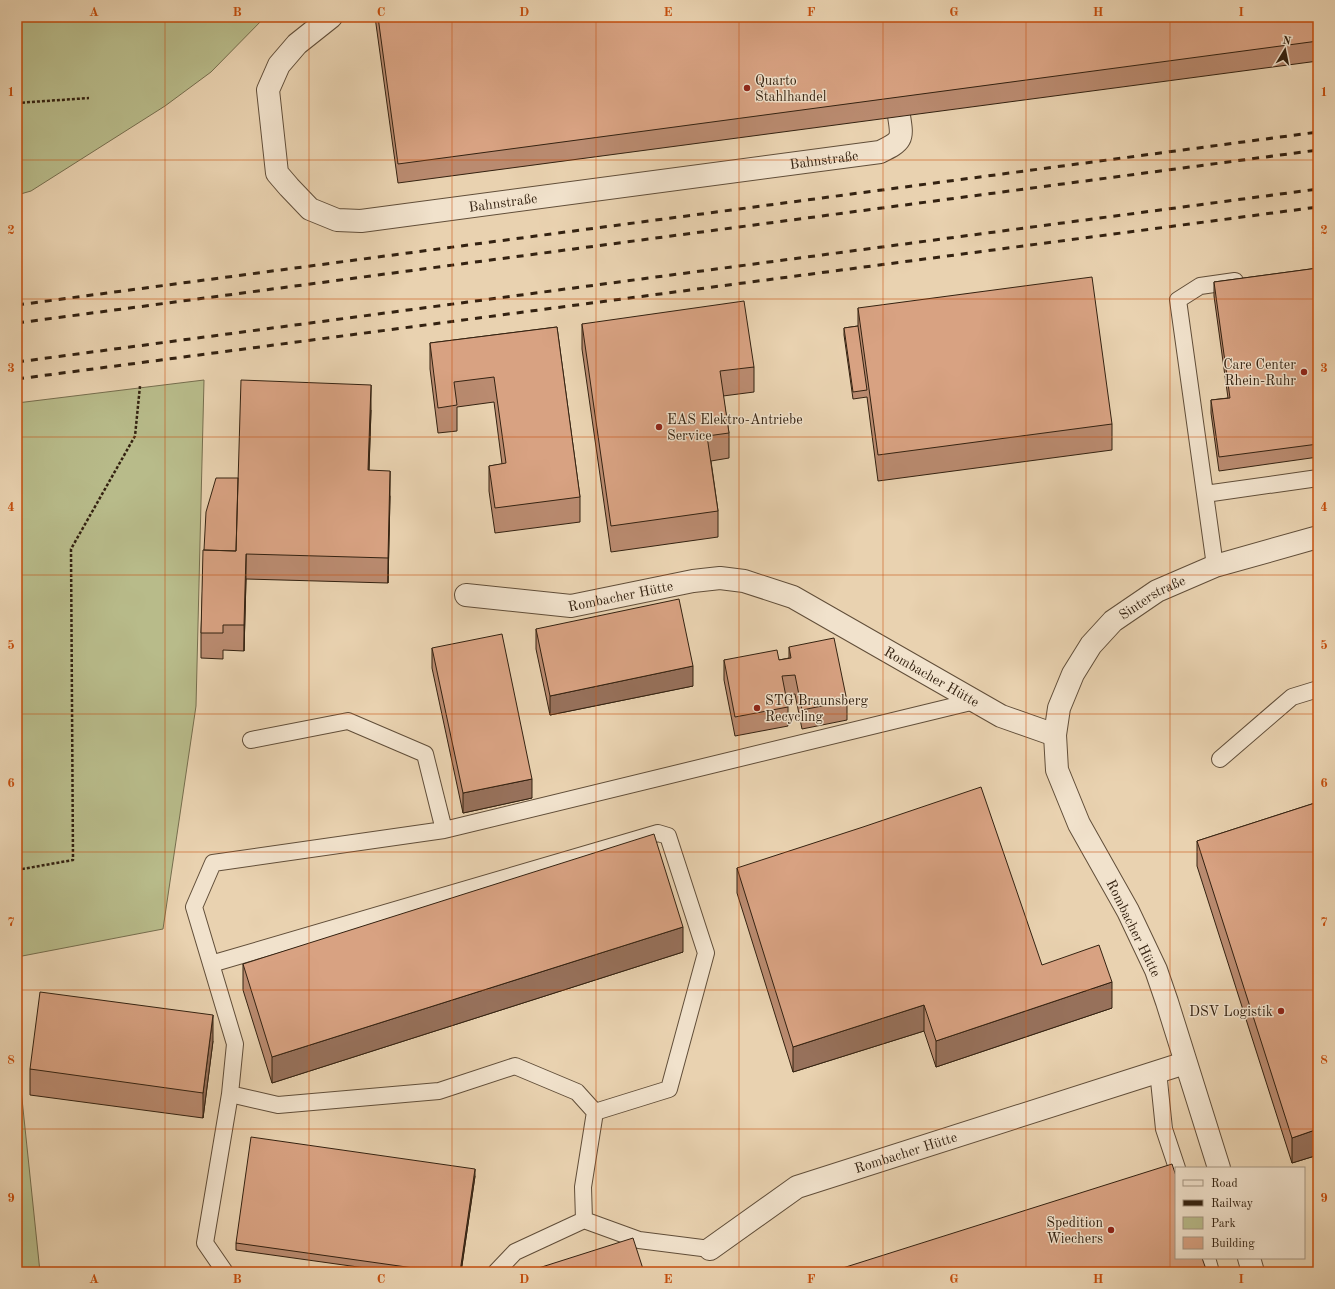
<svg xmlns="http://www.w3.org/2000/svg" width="1335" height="1289" viewBox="0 0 1335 1289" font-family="'Old Standard TT',serif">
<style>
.green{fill:#b8bb8a;stroke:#766e4e}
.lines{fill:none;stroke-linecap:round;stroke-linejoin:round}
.lane-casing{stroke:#614e39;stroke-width:18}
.street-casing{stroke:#614e39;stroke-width:24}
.path{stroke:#342211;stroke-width:2.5;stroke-dasharray:3 2;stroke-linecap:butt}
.lane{stroke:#f1e2cc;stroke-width:16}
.street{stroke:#f1e2cc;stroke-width:22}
.rail{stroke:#342211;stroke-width:3;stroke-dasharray:7 7;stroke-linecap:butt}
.wall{fill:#ba8b70;stroke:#342211}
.shaded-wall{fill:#97715b;stroke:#342211}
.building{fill:#d8a282;stroke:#342211}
.grid{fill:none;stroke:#c44e0d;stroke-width:1;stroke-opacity:0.55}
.poi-dot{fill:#8f2418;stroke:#f1e2cc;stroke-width:1.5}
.labels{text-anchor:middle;stroke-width:3;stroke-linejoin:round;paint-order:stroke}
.poi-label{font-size:14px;fill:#342211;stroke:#f1e2cc;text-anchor:start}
.street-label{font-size:14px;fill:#342211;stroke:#f1e2cc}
.neatline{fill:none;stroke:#c44e0d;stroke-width:1.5}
.grid-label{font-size:13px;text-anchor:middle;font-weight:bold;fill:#c44e0d}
</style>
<rect width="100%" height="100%" fill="#e9d2b0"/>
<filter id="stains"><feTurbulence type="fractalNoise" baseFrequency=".005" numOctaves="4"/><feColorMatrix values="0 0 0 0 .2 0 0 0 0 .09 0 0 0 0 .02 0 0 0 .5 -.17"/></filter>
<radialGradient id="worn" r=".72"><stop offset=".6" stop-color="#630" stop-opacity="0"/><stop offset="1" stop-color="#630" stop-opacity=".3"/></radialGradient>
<path class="green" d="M17,17H265L211,72L165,106L31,191L17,195Z
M204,380L196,706L163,929L17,957V403Z
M17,1051L40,1272H17Z"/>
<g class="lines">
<g class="lane-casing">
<path id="lane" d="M1205,494L1178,300L1200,286L1235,281
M1215,566L1205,494L1318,478
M251,740L348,721L425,754L444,830
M1220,759L1292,697L1318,689
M211,964L658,833L668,836L706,953L669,1089L595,1112L583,1187L584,1220L639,1240L710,1249
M1158,1071L1164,1129L1177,1168
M230,1094L278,1105L439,1091L515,1066L577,1092L595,1112
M1207,1258L1211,1272
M225,1272L205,1243L230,1094L235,1044L194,907L213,863L444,830L975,701
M496,1272L515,1252L584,1220"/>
</g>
<g class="street-casing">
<g id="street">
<path id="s1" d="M331,17L297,44L279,65L268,90L277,173L289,187L310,209L337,220L361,221L880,152C902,141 903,140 899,116"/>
<path id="s2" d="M466,595L571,606L693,581L720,578L744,581L793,597L1001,716L1055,735"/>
<path id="s3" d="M1219,1168L1167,1002L1156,970L1128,911L1079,824L1057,770L1055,735L1059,708L1073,674L1091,645L1113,621L1157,591L1215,566L1318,537"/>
<path id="s4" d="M710,1249L797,1187L1185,1063"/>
<path d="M1249,1258L1253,1272"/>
</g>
</g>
<path class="path" d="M17,103L89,98
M17,870L73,860L71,549L135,436L140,386"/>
<use href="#lane" class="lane"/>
<use href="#street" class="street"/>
<path class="rail" d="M17,305L1318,132
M17,323L1318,150
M17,362L1318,189
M17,379L1318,207"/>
</g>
<path class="wall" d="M375,17H1318V61L398,183Z
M1318,268V457L1219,471L1211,413V400L1228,398L1214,296V282Z
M858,308L1112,424V450L878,481L867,397L853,399L844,335V328L858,326Z
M582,324L754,367V392L723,396L729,433V458L711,461L718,511V537L611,552L582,349Z
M557,327L580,497V522L495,533L489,491V466L502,464L494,402L457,407V431L438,433L430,369V343Z
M371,410L369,470L390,496L388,583L246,579L244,651L223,650V659L201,658V633L204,550L238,478Z
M536,629L693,686L550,715L536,649Z
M789,647L847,701V720L802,729L795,694L786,695L788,707V726L735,736L724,680V660H779L789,658Z
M432,648L532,798L463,813L432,668Z
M1318,802V1155L1292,1163L1197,866V841Z
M737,868L1042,965L1112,1008L936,1067L924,1031L793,1072L737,893Z
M683,952L272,1083L243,990V964Z
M213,1041L203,1118L30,1095V1069Z
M475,1176L461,1272H394L236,1250V1243Z"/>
<path class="shaded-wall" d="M371,385V410L368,496V470Z
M390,471V496L388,583V558Z
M246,554V579L244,651V625Z
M693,666V686L550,715V696Z
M532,779V798L463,813V793Z
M683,927V952L272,1083V1057Z
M1112,982V1008L936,1067V1041Z
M924,1005V1031L793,1072V1047Z
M213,1015V1041L203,1118V1093Z
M1318,1129V1155L1292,1163V1138Z
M475,1169V1176L461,1272H460Z"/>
<path class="building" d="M378,17H1318V41L398,164Z
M1318,268V444L1219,457L1211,400L1230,398L1214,282Z
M1092,277L1112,424L878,455L858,308Z
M744,301L754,367L720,371L729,433L707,436L718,511L611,526L582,324Z
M858,326L867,390L853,392L844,328Z
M557,327L580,497L495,508L489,466L506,463L494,377L454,382L457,405L438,408L430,343Z
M241,380L371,385L368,470L390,471L388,558L246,554L244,625H223V633H201L203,550L236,551Z
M216,478H238L236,551L204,550L206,512Z
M679,599L693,666L550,696L536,629Z
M502,634L532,779L463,793L432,648Z
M834,638L847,701L802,710L795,675L782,676L788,707L735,717L724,660L777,650L779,660L791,658L789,647Z
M981,787L1042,965L1099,945L1112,982L936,1041L924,1005L793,1047L737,868L863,827Z
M1318,802V1129L1292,1138L1197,841Z
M654,834L683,927L272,1057L243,964Z
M40,992L213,1015L203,1093L30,1069Z
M251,1137L475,1169L460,1272H442L236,1243Z
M1172,1164L1176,1176V1258H1202L1207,1272H830Z
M633,1238L644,1272H526Z"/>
<path class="grid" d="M165,17V1272M309,17V1272M452,17V1272M596,17V1272M739,17V1272M883,17V1272M1026,17V1272M1170,17V1272M17,160H1318M17,299H1318M17,437H1318M17,575H1318M17,714H1318M17,852H1318M17,990H1318M17,1129H1318"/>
<g class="poi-dot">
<circle cx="747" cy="88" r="4"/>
<circle cx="1304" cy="372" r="4"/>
<circle cx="659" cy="427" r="4"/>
<circle cx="757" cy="708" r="4"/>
<circle cx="1281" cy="1011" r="4"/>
<circle cx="1111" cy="1230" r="4"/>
</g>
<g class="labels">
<g class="poi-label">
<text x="755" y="85">Quarto<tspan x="755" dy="16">Stahlhandel</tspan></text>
<text x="1296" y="369" text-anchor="end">Care Center<tspan x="1296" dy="16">Rhein-Ruhr</tspan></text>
<text x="667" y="424">EAS Elektro-Antriebe<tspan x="667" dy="16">Service</tspan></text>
<text x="765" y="705">STG Braunsberg<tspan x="765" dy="16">Recycling</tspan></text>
<text x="1273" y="1016" text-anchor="end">DSV Logistik</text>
<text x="1103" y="1227" text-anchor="end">Spedition<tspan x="1103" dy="16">Wiechers</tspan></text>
</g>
<g class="street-label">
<text dy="5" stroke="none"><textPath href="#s1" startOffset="751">Bahnstraße</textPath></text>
<text dy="5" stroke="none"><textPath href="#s1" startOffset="427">Bahnstraße</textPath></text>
<text dy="5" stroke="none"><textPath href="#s2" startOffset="156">Rombacher Hütte</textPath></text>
<text dy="5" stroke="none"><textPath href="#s3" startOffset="643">Sinterstraße</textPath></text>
<text dy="5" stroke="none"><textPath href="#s2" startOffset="493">Rombacher Hütte</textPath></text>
<text transform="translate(1134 928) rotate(64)" y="5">Rombacher Hütte</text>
<text dy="5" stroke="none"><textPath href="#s4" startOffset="221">Rombacher Hütte</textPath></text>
</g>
</g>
<rect width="1335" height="1289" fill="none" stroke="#e9d2b0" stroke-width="44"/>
<rect x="1175" y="1167" width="130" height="92" fill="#f1e2cc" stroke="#a59581"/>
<rect x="1183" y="1180" width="20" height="6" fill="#f1e2cc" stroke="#a59581"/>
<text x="1211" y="1187" font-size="12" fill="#342211">Road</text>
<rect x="1183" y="1200" width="20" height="6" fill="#342211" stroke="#a59581"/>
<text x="1211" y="1207" font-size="12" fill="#342211">Railway</text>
<rect x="1183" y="1217" width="20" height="12" fill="#b8bb8a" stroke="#a59581"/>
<text x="1211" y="1227" font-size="12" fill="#342211">Park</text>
<rect x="1183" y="1237" width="20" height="12" fill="#d8a282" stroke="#a59581"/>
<text x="1211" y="1247" font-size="12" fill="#342211">Building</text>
<g transform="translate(1285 50) rotate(10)" stroke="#f1e2cc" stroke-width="3" paint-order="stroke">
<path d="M0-3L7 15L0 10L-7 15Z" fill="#342211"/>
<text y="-6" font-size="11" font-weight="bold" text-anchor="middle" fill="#342211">N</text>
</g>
<rect x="22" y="22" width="1291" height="1245" class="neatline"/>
<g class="grid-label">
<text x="94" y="16">A</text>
<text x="237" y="16">B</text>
<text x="381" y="16">C</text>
<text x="524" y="16">D</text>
<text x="668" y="16">E</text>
<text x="811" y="16">F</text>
<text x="954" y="16">G</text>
<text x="1098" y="16">H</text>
<text x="1241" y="16">I</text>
<text x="11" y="96">1</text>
<text x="1324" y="96">1</text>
<text x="11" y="234">2</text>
<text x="1324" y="234">2</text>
<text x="11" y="372">3</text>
<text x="1324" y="372">3</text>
<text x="11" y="511">4</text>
<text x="1324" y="511">4</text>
<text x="11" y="649">5</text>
<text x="1324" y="649">5</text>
<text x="11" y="787">6</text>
<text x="1324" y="787">6</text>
<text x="11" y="926">7</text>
<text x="1324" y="926">7</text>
<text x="11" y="1064">8</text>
<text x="1324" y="1064">8</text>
<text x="11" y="1202">9</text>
<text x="1324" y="1202">9</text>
<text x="94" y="1283">A</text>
<text x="237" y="1283">B</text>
<text x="381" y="1283">C</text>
<text x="524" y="1283">D</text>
<text x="668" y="1283">E</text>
<text x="811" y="1283">F</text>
<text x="954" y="1283">G</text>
<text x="1098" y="1283">H</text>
<text x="1241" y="1283">I</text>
</g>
<rect width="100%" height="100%" filter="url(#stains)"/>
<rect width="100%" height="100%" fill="url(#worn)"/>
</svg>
